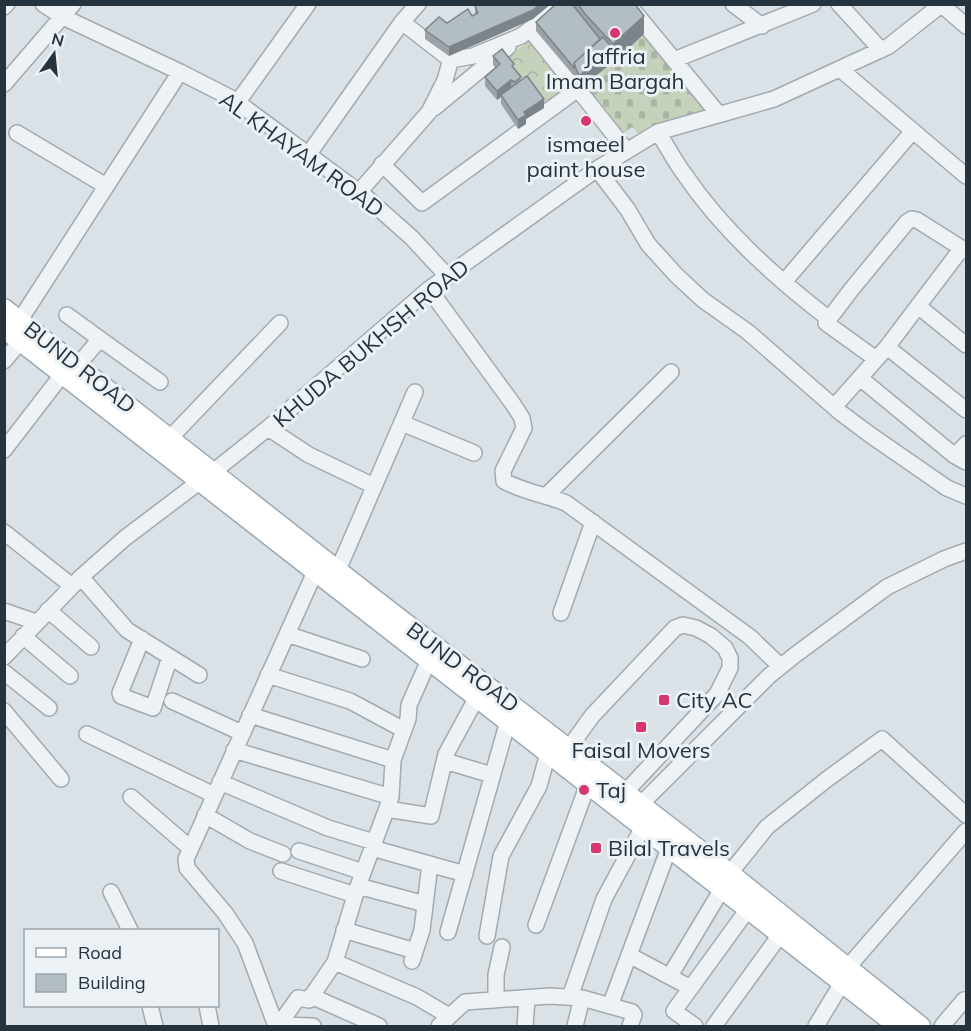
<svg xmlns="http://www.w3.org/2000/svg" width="971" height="1031" viewBox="0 0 971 1031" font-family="Mulish,sans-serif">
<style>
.forest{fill:url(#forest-crowns)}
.cemetery{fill:url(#cemetery-stones)}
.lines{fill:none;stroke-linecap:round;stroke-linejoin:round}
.minor-casing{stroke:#a0aab1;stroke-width:18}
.major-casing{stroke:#9aa9b3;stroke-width:21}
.minor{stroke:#eef2f5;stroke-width:15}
.major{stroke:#fff;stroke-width:18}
.wall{fill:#99a3a9}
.shaded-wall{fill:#7d8489}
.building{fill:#b2bdc4;stroke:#7d8489;stroke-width:1.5}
.poi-dot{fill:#d63670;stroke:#ebf1f5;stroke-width:2}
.labels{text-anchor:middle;stroke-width:6;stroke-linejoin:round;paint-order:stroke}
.poi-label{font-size:22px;fill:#24333e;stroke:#ebf1f5}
.street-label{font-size:22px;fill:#24333e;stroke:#ebf1f5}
</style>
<defs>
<pattern id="forest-crowns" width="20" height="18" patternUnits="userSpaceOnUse" patternTransform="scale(1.5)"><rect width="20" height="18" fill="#c6d1bc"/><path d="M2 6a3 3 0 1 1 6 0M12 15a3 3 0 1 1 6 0" fill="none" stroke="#aab4a3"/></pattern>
<pattern id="cemetery-stones" width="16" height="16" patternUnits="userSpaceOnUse" patternTransform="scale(1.5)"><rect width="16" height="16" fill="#c6d1bc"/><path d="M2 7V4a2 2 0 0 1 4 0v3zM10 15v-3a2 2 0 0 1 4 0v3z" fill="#aab4a3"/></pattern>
</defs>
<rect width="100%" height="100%" fill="#dbe2e7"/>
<path class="forest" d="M530,40L570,89L544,108L503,61Z"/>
<path class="cemetery" d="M644,34L714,115L658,132L651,124L639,134L632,127L622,135L579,89Z"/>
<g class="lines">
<g class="minor-casing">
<path id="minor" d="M43,4L63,17L180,72L233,99L367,198L412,238L448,277
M628,4L716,111
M733,4L762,26
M839,4L881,50
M942,5L966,26
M4,7L7,4
M402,22L447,57L456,59L473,56L521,36L563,4
M530,29L627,151
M674,60L813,4
M840,69L966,176
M4,84L73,4
M237,103L308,4
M434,108L508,47
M658,132C667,146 675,162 685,175C723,231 776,278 829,319
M17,133L106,186
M308,155L402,22L418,4
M382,164L422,203L578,89
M597,169L628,210L648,244L676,275L703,300L748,332L841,413L869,434L947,488L966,496
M359,192L429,112L445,80L451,59
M784,282L913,131
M429,289L513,404L522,418L524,428L503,471L504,481C524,492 546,495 566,503L750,637L780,666
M918,306L966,345
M67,315L100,339L77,366
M20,320L180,72
M100,339L160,382
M887,347L966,410
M876,359L826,323L851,290L907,222L912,219L917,220L966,251
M4,361L20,342
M860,378L955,456L966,462
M834,407L887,347L962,248
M402,423L474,453
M268,428L309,455L374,486
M170,438L280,323
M4,450L68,367
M955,456L966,444
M213,472L268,428L429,289L597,169L658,132L774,99L889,46L942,4
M547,495L671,372
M4,532L72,586
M338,570L415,392
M81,577L127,630L199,675
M48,610L91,647
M4,611L36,622
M561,613L593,522
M287,634L362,659
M23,636L70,676
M142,639L120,693L121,696L153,708L170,657
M4,657L81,577L125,538L199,482
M4,672L49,708
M268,675L350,701L404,730
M172,701L242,733
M4,711L61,779
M250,715L393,760
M87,734L214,795
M569,748L592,716L675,628L683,625L696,628L711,636L725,648L730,658V668L717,694L618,800
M234,750L391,797
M445,761L492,775
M220,782L328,828L374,842
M131,797L190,848
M641,804L769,676L795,655L887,587L944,559L966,551
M387,809L431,816L446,754L477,697
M205,815L250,841L283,854
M372,848L465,874
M299,851L363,872
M281,871L355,895
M730,873L767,827L826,780L882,739L966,815
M358,886L425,904
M111,892L130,930
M536,925L588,784
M344,930L415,951
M448,932L508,721
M487,936L501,856L539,786L548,753
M629,955L691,988
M412,961L422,930L430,864
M335,962L417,997L449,1016
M848,967L966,831
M674,969L722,889
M311,996L379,1026
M570,997L604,899L643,827
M496,1000V975L502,947
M150,1006L155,1026
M207,1006L211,1026
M610,1006L669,848
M279,1025L313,1026
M276,1026L245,943L225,913L187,868L186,859L315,572
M278,1026L298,998L309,1000L335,962L357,889L391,797L393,760L408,719L409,705L429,660
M439,1026L465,1002L550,996L582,998L632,1012L634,1015L630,1026
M525,1026L527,998
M575,1026L582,998
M695,1026L674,1011L748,909
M714,1026L780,935
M816,1026L842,983
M942,1026L964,1000L966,1001"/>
</g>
<g class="major-casing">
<path id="major" d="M4,308L371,596L730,873L921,1026
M4,329L897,1026"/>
</g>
<use href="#minor" class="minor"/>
<use href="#major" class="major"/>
</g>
<path class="wall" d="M556,4H635L644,34L613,62L579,89L574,76L536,31V22Z
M475,6L533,19L449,56L425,39V30L472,16L475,14Z
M493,56L514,70L521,80L544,108L526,119V124L518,129L501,104V97L497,100L485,86V77L496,68L493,65Z"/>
<path class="shaded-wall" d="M540,4H551L533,19L449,56V47Z
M644,16V34L613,62L579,89V76L613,49V44Z
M511,80V89L501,95V97L497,100V91Z
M544,99V108L526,119V124L518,129V120L524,112Z"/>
<path class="building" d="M478,4H540L533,10L449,47L425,30L439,17L447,23L468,9L472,16L478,13L475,6Z
M556,4H572L600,39L574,63V68L536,22Z
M578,4H635L644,16L613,44L585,14Z
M603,37L613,49L579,76L574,63Z
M502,49L514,64L512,66L521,77L515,82L511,80L497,91L485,77L500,64L493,56Z
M527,76L544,99L524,112L526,115L518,120L501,95Z"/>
<g class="poi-dot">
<circle cx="615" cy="33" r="6"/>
<circle cx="586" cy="121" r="6"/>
<rect x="658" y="694" width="12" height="12" rx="3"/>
<rect x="635" y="721" width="12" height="12" rx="3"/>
<circle cx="584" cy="790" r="6"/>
<rect x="590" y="842" width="12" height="12" rx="3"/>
</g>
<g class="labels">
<g class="poi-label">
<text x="615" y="64">Jaffria<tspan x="615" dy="25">Imam Bargah</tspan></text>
<text x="586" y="152">ismaeel<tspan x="586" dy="25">paint house</tspan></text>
<text x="676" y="708" text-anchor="start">City AC</text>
<text x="641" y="758">Faisal Movers</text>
<text x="596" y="798" text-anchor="start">Taj</text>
<text x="608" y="856" text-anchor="start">Bilal Travels</text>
</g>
<g class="street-label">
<text transform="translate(302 154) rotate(36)" y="8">AL KHAYAM ROAD</text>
<text transform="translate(371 343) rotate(-40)" y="8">KHUDA BUKHSH ROAD</text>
<text transform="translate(80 367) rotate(38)" y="8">BUND ROAD</text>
<text transform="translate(463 667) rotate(37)" y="8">BUND ROAD</text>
</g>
</g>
<rect width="971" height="1031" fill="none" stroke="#24333e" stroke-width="12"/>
<rect x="24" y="929" width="195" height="78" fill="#ebf1f5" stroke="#9ba5ac" stroke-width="1.5"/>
<rect x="36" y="948" width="30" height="9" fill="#ffffff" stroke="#9ba5ac" stroke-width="1.5"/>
<text x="78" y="959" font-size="18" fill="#24333e">Road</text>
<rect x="36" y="974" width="30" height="18" fill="#b2bdc4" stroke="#9ba5ac" stroke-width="1.5"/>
<text x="78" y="989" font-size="18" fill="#24333e">Building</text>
<g transform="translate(54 54) rotate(15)" stroke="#ebf1f5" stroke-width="4.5" paint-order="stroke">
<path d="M0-4.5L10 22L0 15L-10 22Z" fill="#24333e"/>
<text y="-9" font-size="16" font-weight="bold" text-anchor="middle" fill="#24333e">N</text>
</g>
</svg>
